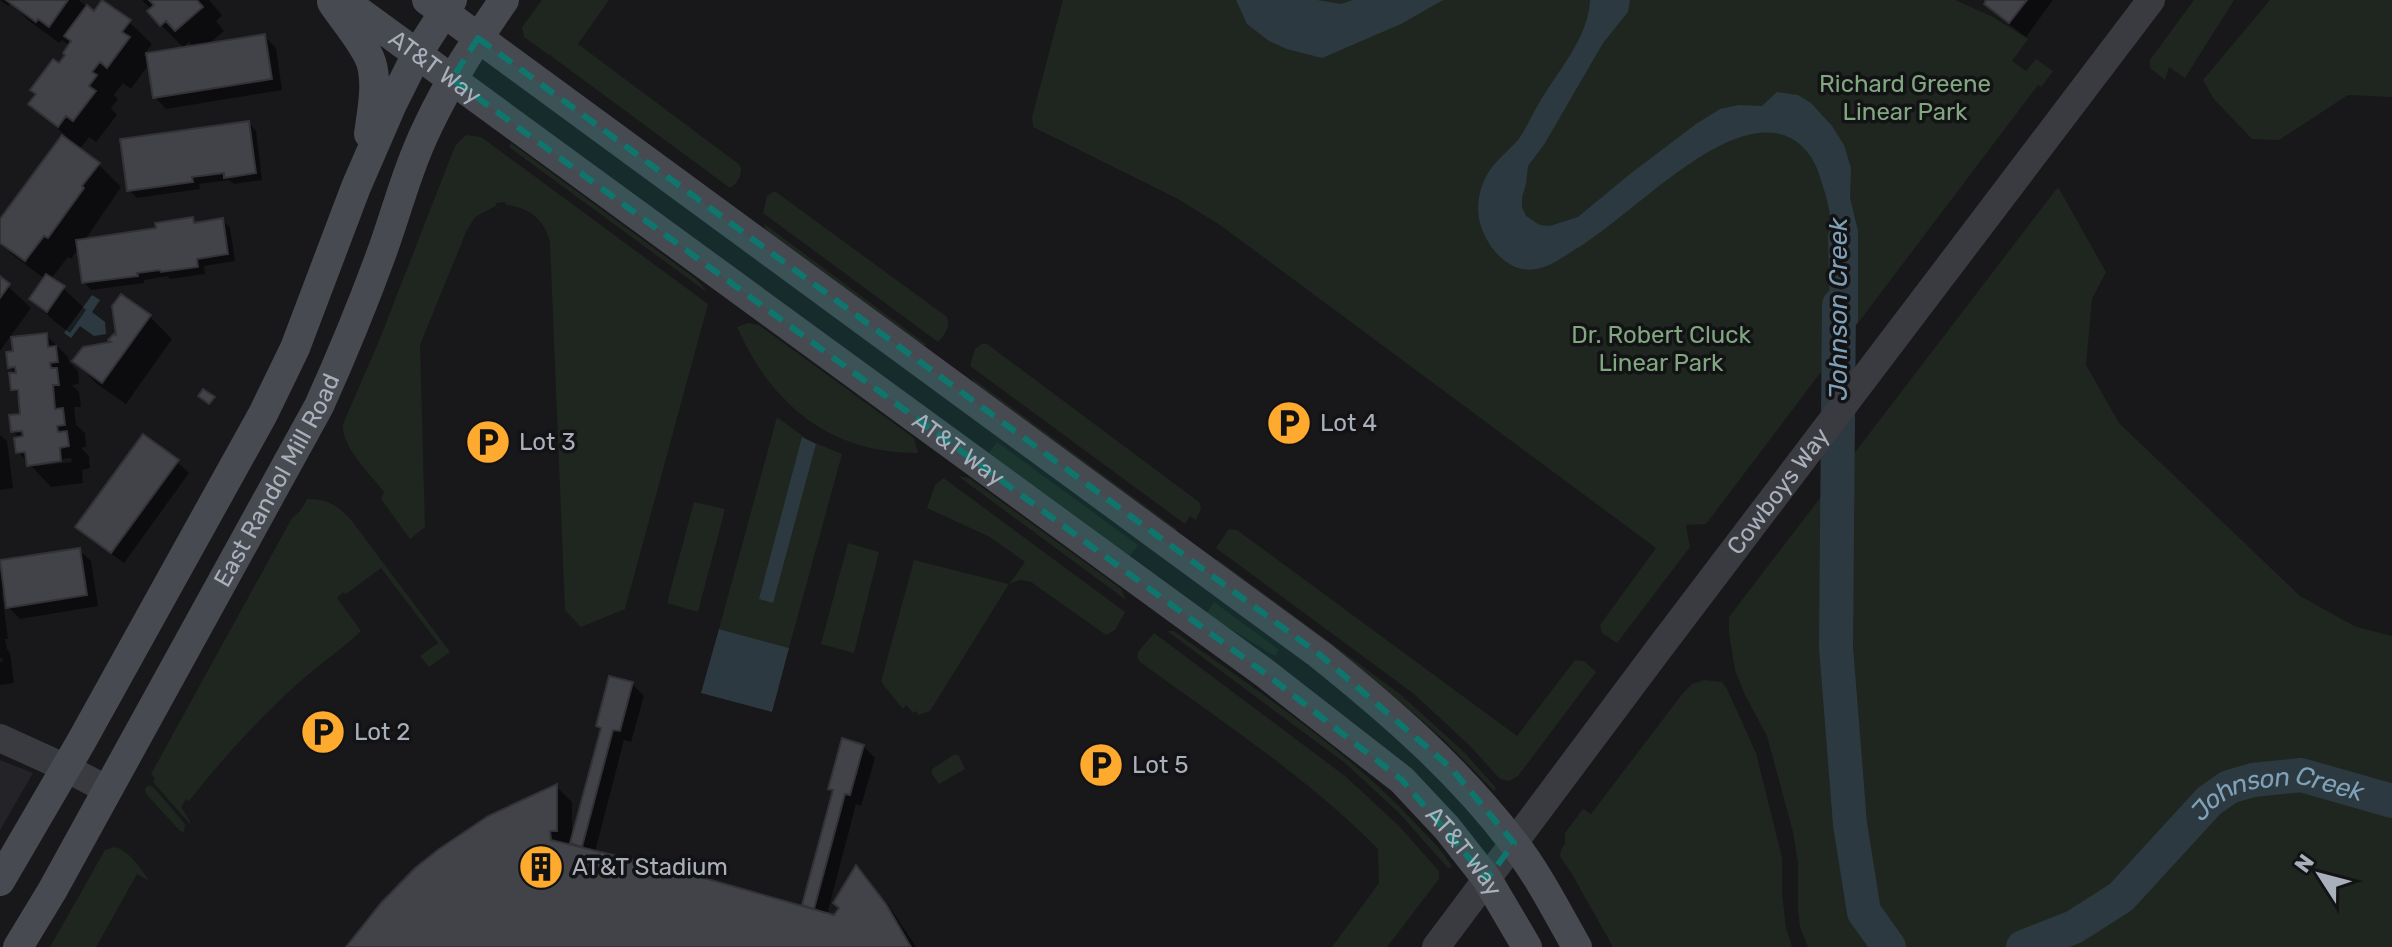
<svg xmlns="http://www.w3.org/2000/svg" width="2392" height="947" viewBox="0 0 2392 947" font-family="Rubik,sans-serif">
<style>
.built{fill:#242428}
.green{fill:#1e261f}
.water{fill:#2d3940}
.shadow{fill:#0007;fill-rule:evenodd}
.lines{fill:none;stroke-linecap:round;stroke-linejoin:round}
.river{stroke:#2d3940;stroke-width:34}
.building{fill:#424348;stroke:#323237;stroke-width:2}
.tertiary{stroke:#393b40;stroke-width:28}
.secondary{stroke:#474a50;stroke-width:30}
.marked{fill:#0f766e;fill-opacity:0.2;stroke:#0f766e;stroke-width:6;stroke-dasharray:16 10;stroke-linejoin:round}
.labels{text-anchor:middle;stroke-width:7;stroke-linejoin:round;paint-order:stroke}
.street-label{font-size:24px;fill:#aab0bb;stroke:#131316}
.park-label{font-size:24px;fill:#80a780;stroke:#131316}
.poi-label{font-size:24px;fill:#aab0bb;stroke:#131316;text-anchor:start}
.water-label{font-size:26px;font-style:italic;fill:#7fa1b8;stroke:#131316}
</style>
<rect width="100%" height="100%" fill="#18181b"/>
<path class="built" d="M0,760L33,773L0,830Z"/>
<path class="green" d="M542,0H609L578,44L740,165C743,174 738,183 730,188L551,56V54L549,55L524,37L522,27Z
M1063,0H1955L1993,17L2028,39L2012,61L2026,71L2036,59L2053,71L2041,87L2038,85L1706,524L1686,525L1690,547L1617,643L1602,633L1600,625L1656,548L1220,225L1178,199L1033,127L1032,117Z
M2194,0H2234L2185,78L2169,67L2165,80L2150,68V60Z
M2270,0H2392V97L2348,95L2279,140L2252,139L2213,98L2203,80Z
M466,135L481,137L708,304L625,609L581,627L565,610L550,242C544,219 530,208 506,205L505,202L496,203V206L475,217L466,232L420,345L425,527L410,539L381,499L384,492C370,473 342,449 343,424L379,341L455,146Z
M511,143L696,279L708,293L509,147Z
M2058,187L2106,272L2092,299L2086,365L2119,423L2300,596L2354,626L2392,636V947H1808L1800,927L1798,910V863L1793,832L1767,736L1745,695L1735,670L1729,633V617Z
M773,192H776L947,317C951,326 945,335 938,342L763,213L767,196Z
M763,223L927,345H920L767,231Z
M748,323L759,325L914,438L918,453C830,454 771,404 737,327Z
M982,344H987L1199,502L1201,509L1196,520L1190,516L1185,524L970,366L975,349Z
M972,378L1178,530H1175L976,387Z
M777,417L808,440L842,454L789,648L719,629Z
M997,442L1138,545L1129,557L988,454Z
M958,476L969,478L1108,579L1121,589L1126,600Z
M942,479H945L1125,612L1115,630L1106,635L1031,582L1020,580L1009,584L930,711L918,715L917,711L913,713L906,705L903,709L881,682L914,560L1009,584L1025,562L990,537L927,508L935,485Z
M307,499C327,498 338,506 351,520L450,652L429,667L420,656L438,643L381,568L346,594L343,592L337,598L361,631C340,651 315,667 294,687C256,722 221,760 189,801L186,799L181,807L190,821V824L153,782L155,778L151,774L292,518L301,510Z
M694,502L725,509L698,612L667,603Z
M1229,529L1237,530L1517,736L1575,660L1584,661L1596,672L1518,776L1509,781L1500,779L1470,746L1414,694L1216,548Z
M848,543L879,552L854,653L821,644Z
M1217,559L1400,694L1465,753L1496,788L1494,791L1445,741L1403,704L1216,561Z
M1214,602L1279,650L1275,656L1206,614Z
M1167,631H1174C1257,691 1347,749 1417,825C1429,838 1444,851 1452,867L1448,868L1398,812L1345,763Z
M1154,633L1345,776L1399,826L1439,871V879L1387,947H1332L1379,883L1378,849C1307,777 1221,721 1140,662L1137,657L1138,652Z
M1704,680L1722,682L1727,689L1756,753L1782,858V893L1786,928L1792,947H1613L1572,874L1560,856L1561,850L1565,844V833L1583,809L1591,814L1683,693L1692,684Z
M955,754L959,756L965,769L939,784L932,774V769Z
M149,785L154,788L185,824L184,832L180,831L146,794L145,788Z
M115,847C129,851 141,868 149,881L137,874L96,947H50L105,850Z"/>
<path class="water" d="M1236,0H1317L1341,4L1353,0H1443L1401,24L1322,58L1287,49L1269,41L1247,24Z
M1590,0H1630L1628,12L1603,43L1545,143L1528,166L1526,184L1522,197V207L1526,216L1540,225L1550,226L1578,217L1630,174L1696,124L1720,109L1739,105L1762,106L1777,92L1798,95L1811,103L1832,126L1844,145L1851,168L1850,198L1858,231V322L1831,357L1828,235C1836,220 1823,187 1818,171C1811,152 1796,136 1775,133C1713,124 1628,219 1574,250C1563,257 1550,267 1536,269C1511,274 1490,251 1482,229C1474,209 1479,183 1493,166C1500,157 1510,149 1518,140C1526,129 1532,115 1539,103C1557,72 1589,37 1590,0Z
M92,295L100,300L92,312L105,322L106,334L94,336L80,326L71,338L64,333Z
M802,437L816,444L773,603L759,599Z
M719,629L789,648L772,712L701,693Z"/>
<path class="shadow" d="M0,0H79L95,14L129,22L152,44L143,56L194,47L189,42L183,47L161,25L152,10L142,0H209L222,15L216,21L224,31L206,46L264,36L276,48L282,90L166,109L155,97L149,64L131,89L123,83L114,95L118,99L111,108L117,115L96,142L89,137L79,150L98,164L121,187L85,240L158,230L193,220L197,224L223,220L230,228L235,261L204,266L205,274L170,279L168,276L144,280V283L91,290L84,282L79,248L71,259L68,257L51,279L63,288L86,310L70,333L54,321L31,299L45,279L14,256L0,243V222L65,135L31,104L59,66L70,46L62,40L59,43L28,20L11,3L8,6Z
M1989,0H2053L2026,37L2002,19L1986,3Z
M249,123L256,131L262,180L234,184L229,180L199,184L200,189L137,198L129,190Z
M0,279L31,308L0,351Z
M122,296L150,317L172,339L126,404L97,384L75,361L119,340Z
M46,335L68,357L69,362L78,371L79,384L72,385L79,392L81,407H74L76,425L85,433L86,447L81,448L89,456L90,468L82,470L83,483L51,487L18,452L20,439L13,431L23,415L20,396L13,389L17,375L9,367ZM71,458L72,462L36,466V462Z
M0,435L7,441L13,488L0,490Z
M177,462L189,473L124,563L89,538L78,527Z
M79,550L91,561L98,606L20,619L8,607L6,592L2,593L8,639H5L7,649L10,653L14,683L0,685V662L3,661L2,658H0V562Z
M632,684L644,696L631,742L624,740L595,852L810,910L804,905L834,792L830,789L863,746L875,758L861,806L856,804L827,915L835,918L856,868L887,903L916,947H350L557,787L572,802V836L602,730L598,726Z"/>
<g class="lines">
<g class="river">
<path d="M1839,305L1836,647L1850,824L1864,912L1889,947"/>
<path id="s1" d="M2023,947L2074,927L2121,897L2209,801L2229,787L2253,780L2301,775L2392,801"/>
</g>
</g>
<path class="building" d="M6,0H68L49,27L38,19L36,22Z
M102,0L131,20L122,32L130,37L107,68L100,62L92,72L97,75L89,86L96,91L73,121L66,116L58,127L28,104L36,94L30,90L53,59L59,63L65,55L63,53L71,41L64,36L87,5L94,11Z
M149,0H197L203,7L175,31L166,21L160,26L147,11L154,5Z
M1986,0H2027L2009,23L1984,4Z
M265,34L272,79L153,98L146,53Z
M249,121L256,173L224,178V173L192,177L193,182L127,191L120,139Z
M62,135L100,163L82,186L84,188L48,238L44,236L25,261L0,243V219Z
M193,217L194,223L223,218L228,254L197,259L198,267L161,272L160,270L137,273L138,276L82,283L76,240L156,228L155,223Z
M46,274L65,286L47,312L29,299Z
M0,276L10,284L0,298Z
M121,294L151,315L102,383L72,361L83,347L111,342L108,340L114,334L116,335L112,306Z
M47,333L48,347L56,346L58,362L50,363L51,368H57L59,385H53L55,409L63,408L65,425L57,426L58,432L67,431L69,446L60,448L61,461L27,466L25,452L16,453L14,438L23,436L22,431L11,432L9,415L20,414L18,390H11L9,373H16L15,367L8,368L6,352L13,351L11,337Z
M203,389L215,397L209,404L198,396Z
M143,434L179,460L111,553L75,527Z
M80,548L87,595L6,608L0,560Z
M609,676L633,682L620,731L613,730L582,847L570,843L601,728L596,726Z
M842,738L864,745L850,795L845,794L814,909L802,905L833,790L828,789Z
M557,784V831H550L551,840L683,872L834,915L839,908L833,903L856,865L886,904L911,947H346L381,903L415,868L439,849L488,816Z"/>
<g class="lines">
<g class="tertiary">
<path d="M0,738L66,768L108,790"/>
<path id="s2" d="M1436,947L1658,650L2151,0"/>
</g>
<g class="secondary">
<path id="s3" d="M343,0L1266,674L1402,780L1447,828L1487,879L1527,947"/>
<path d="M427,0L1319,654C1390,711 1457,769 1513,842C1538,874 1557,912 1577,947"/>
<path d="M332,2C343,19 365,44 371,62C378,83 372,112 369,134"/>
<path d="M0,881L81,742L263,414L295,348L356,187L392,104L417,54L452,0"/>
<path id="s4" d="M18,947L52,891L319,406C342,355 363,304 382,252C397,210 408,167 428,126C449,81 476,41 504,0"/>
</g>
</g>
<path class="marked" d="M478,38L1319,654L1450,767L1514,843L1487,879L1402,780L1266,674L452,79Z"/>
<defs>
<g id="parking-disc" transform="scale(2.3)"><circle r="9.5" fill="#fdaa2e" stroke="#131316"/><path d="M-3.5-5.5H1a3.5 3.5 0 0 1 0 7H-1V5.5H-3.5ZM-1-3.4V-.6H.8a1.4 1.4 0 0 0 0-2.8Z" fill="#111"/></g>
<g id="building-disc" transform="scale(2.3)"><circle r="9.5" fill="#fdaa2e" stroke="#131316"/><path d="M-4-6H4V6H1V3H-1V6H-4ZM-2.5-4.3h1.7v1.8h-1.7ZM.8-4.3h1.7v1.8H.8ZM-2.5-1h1.7V.8h-1.7ZM.8-1h1.7V.8H.8Z" fill="#111"/></g>
</defs>
<g fill-rule="evenodd">
<use href="#parking-disc" x="1289" y="423"/>
<use href="#parking-disc" x="488" y="442"/>
<use href="#parking-disc" x="323" y="732"/>
<use href="#parking-disc" x="1101" y="765"/>
<use href="#building-disc" x="541" y="867"/>
</g>
<g class="labels">
<g class="street-label">
<text dy="8" stroke="none"><textPath href="#s3" startOffset="114">AT&amp;T Way</textPath></text>
<text dy="8" stroke="none"><textPath href="#s3" startOffset="762">AT&amp;T Way</textPath></text>
<text dy="8" stroke="none"><textPath href="#s4" startOffset="534">East Randol Mill Road</textPath></text>
<text dy="8" stroke="none"><textPath href="#s2" startOffset="570">Cowboys Way</textPath></text>
<text dy="8" stroke="none"><textPath href="#s3" startOffset="1410">AT&amp;T Way</textPath></text>
</g>
<g class="park-label">
<text x="1905" y="92">Richard Greene<tspan x="1905" dy="28">Linear Park</tspan></text>
<text x="1661" y="343">Dr. Robert Cluck<tspan x="1661" dy="28">Linear Park</tspan></text>
</g>
<g class="poi-label">
<text x="1320" y="431">Lot 4</text>
<text x="519" y="450">Lot 3</text>
<text x="354" y="740">Lot 2</text>
<text x="1132" y="773">Lot 5</text>
<text x="572" y="875">AT&amp;T Stadium</text>
</g>
<g class="water-label">
<text transform="translate(1838 309) rotate(-90)" y="9">Johnson Creek</text>
<text dy="9" stroke="none"><textPath href="#s1" startOffset="312">Johnson Creek</textPath></text>
</g>
</g>
<g transform="translate(2320 875) rotate(306)" stroke="#131316" stroke-width="6" paint-order="stroke">
<path d="M0-6L14 30L0 20L-14 30Z" fill="#aab0bb"/>
<text y="-12" font-size="22" font-weight="bold" text-anchor="middle" fill="#aab0bb">N</text>
</g>
</svg>
